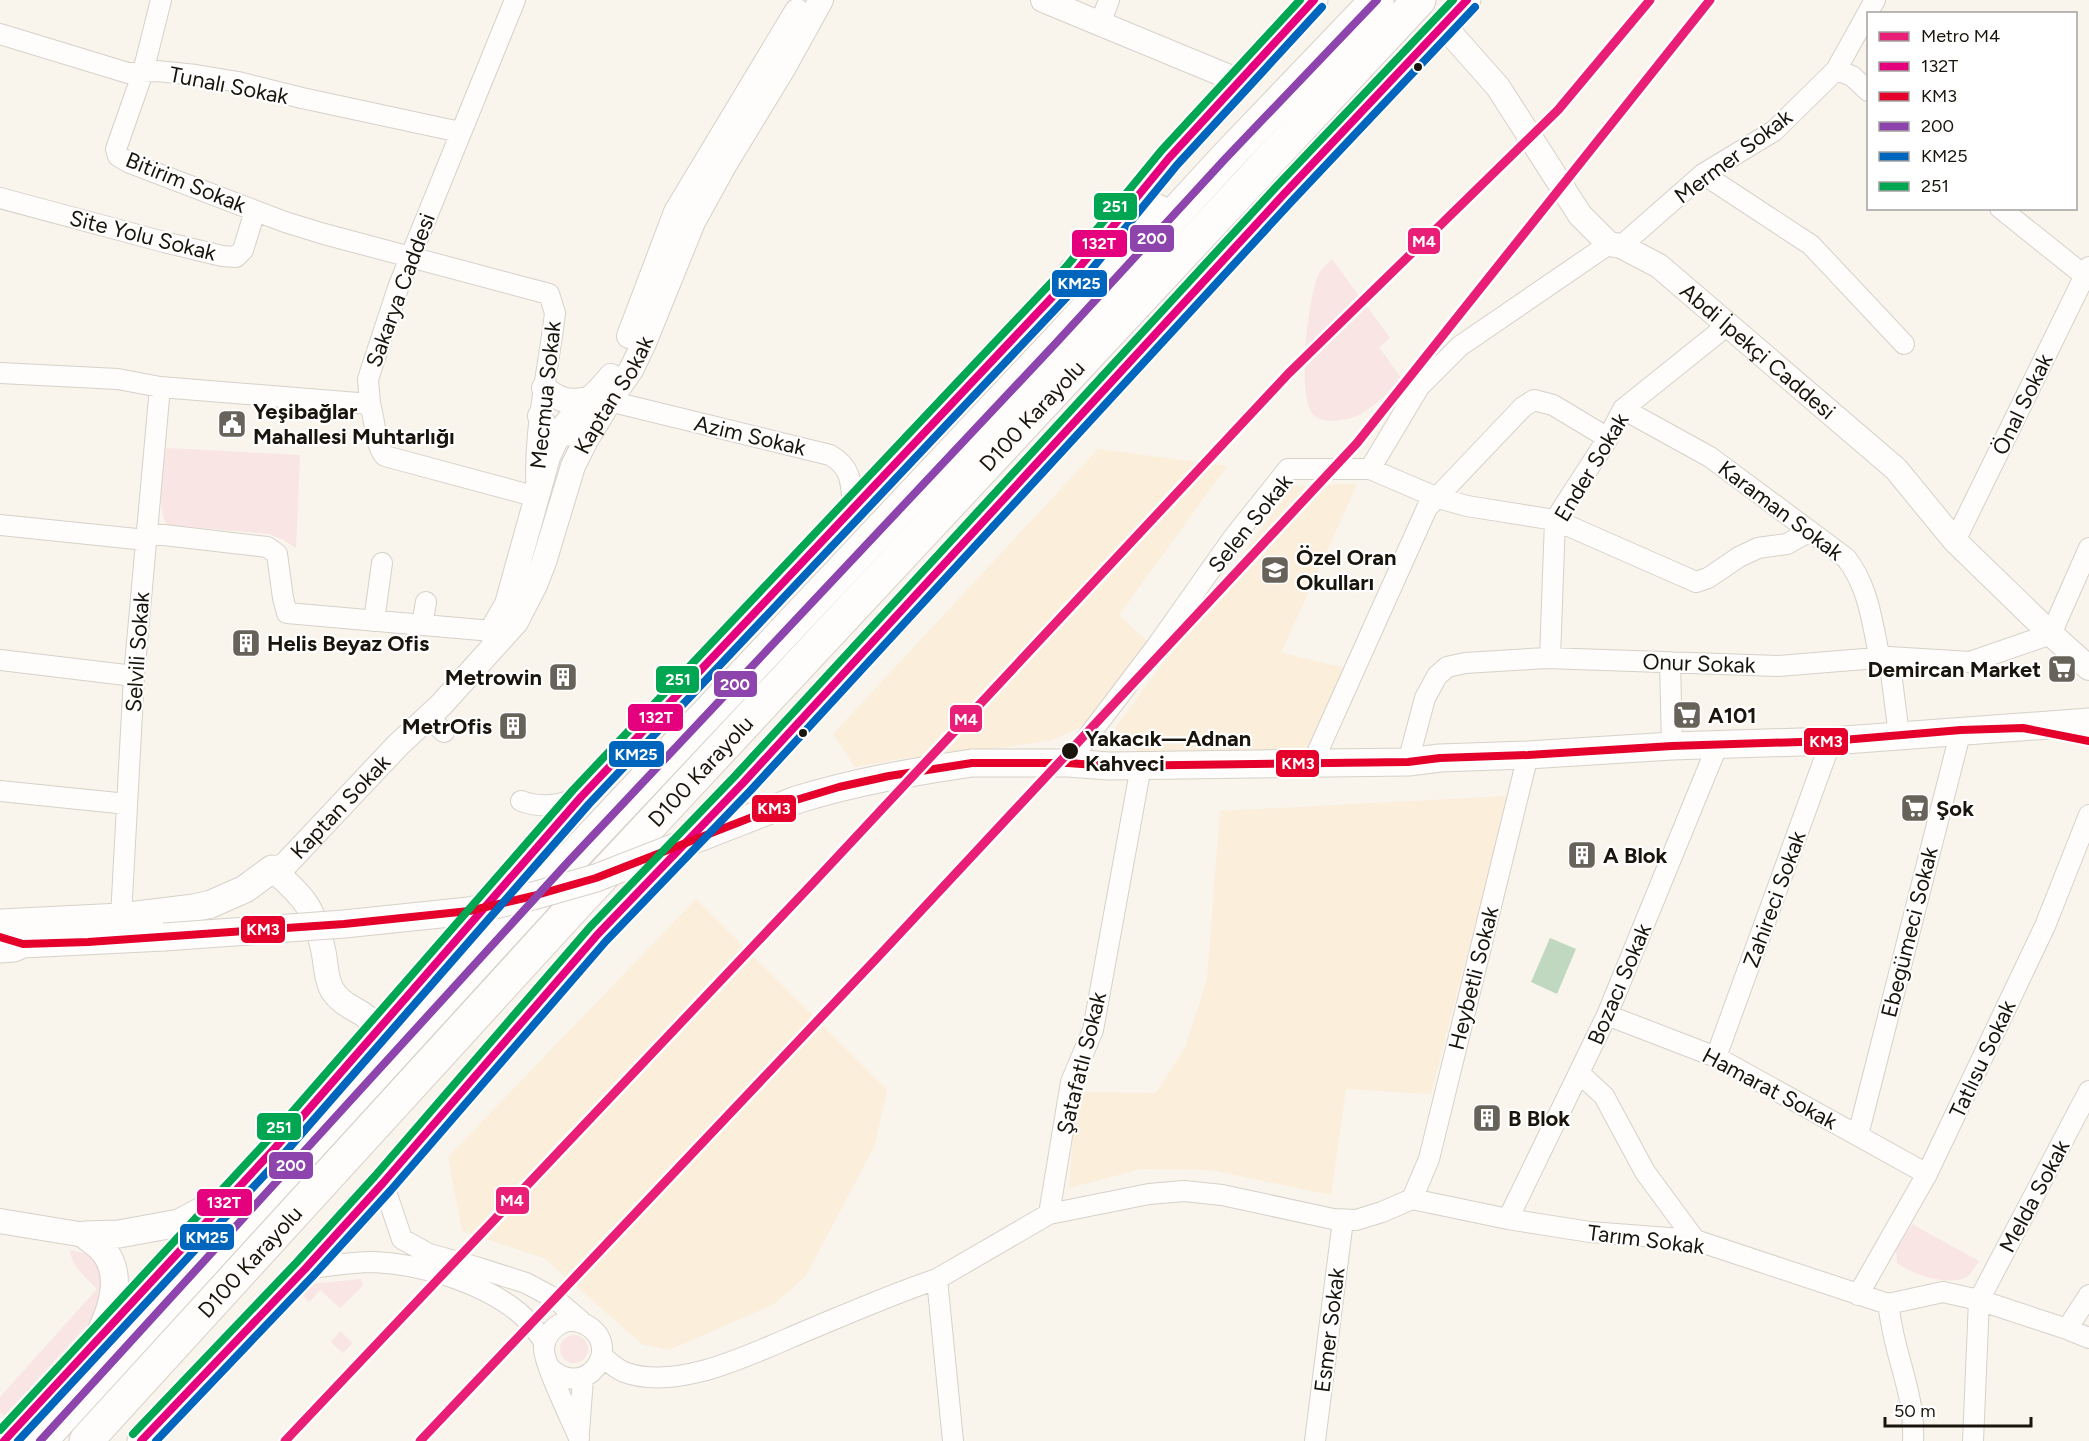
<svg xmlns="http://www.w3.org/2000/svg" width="2089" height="1441" viewBox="0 0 2089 1441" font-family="Figtree,sans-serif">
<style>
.built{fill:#fbeeda}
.green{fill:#f9e5e3}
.water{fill:#c1d8c0}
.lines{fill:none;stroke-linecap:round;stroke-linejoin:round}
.minor-casing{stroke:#d6d1c9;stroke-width:22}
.tertiary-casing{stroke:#d6d1c9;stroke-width:26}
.secondary-casing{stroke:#d6d1c9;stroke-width:29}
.trunk-casing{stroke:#d6d1c9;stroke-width:35}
.minor{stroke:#fefdfc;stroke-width:20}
.tertiary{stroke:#fefdfc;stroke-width:24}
.secondary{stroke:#fefdfc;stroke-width:27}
.trunk{stroke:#fefdfc;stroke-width:33}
.secondary-bridge-casing{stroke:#d6d1c9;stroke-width:29;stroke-linecap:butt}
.secondary-bridge{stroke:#fefdfc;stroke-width:27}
.bus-1-casing{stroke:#fff;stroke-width:12}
.bus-2-casing{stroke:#fff;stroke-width:12}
.bus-3-casing{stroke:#fff;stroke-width:12}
.bus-4-casing{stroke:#fff;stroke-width:12}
.bus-5-casing{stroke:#fff;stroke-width:12}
.bus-1{stroke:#e5007d;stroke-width:8}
.bus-2{stroke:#e4002b;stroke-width:8}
.bus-3{stroke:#8e44ad;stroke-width:8}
.bus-4{stroke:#0065bd;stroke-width:8}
.bus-5{stroke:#00a651;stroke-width:8}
.metro-1-casing{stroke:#fff;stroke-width:14}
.metro-1{stroke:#e91e76;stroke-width:9}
.bus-dot{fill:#19150c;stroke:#fff;stroke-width:2}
.labels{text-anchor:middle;stroke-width:4.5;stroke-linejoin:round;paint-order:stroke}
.street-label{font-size:22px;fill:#19150c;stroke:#fff}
.poi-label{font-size:22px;font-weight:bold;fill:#19150c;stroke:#fff;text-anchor:start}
.stop-label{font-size:22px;font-weight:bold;fill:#19150c;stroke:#fff;text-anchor:start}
.line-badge{stroke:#fff;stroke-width:2}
.badge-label{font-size:16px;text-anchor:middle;font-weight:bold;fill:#fff}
</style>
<rect width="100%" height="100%" fill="#f9f4ec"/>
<path class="built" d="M1098,449L1227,466L1119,615L1147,641L1084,725L1053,740L980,751L899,759L855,767L833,734Z
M1357,484L1281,653L1346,668L1307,753L1146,757L1122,740L1115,728L1293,486Z
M1508,796L1431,1094L1346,1089L1331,1195L1211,1170L1141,1169L1069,1188L1076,1092L1156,1093L1185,1048L1207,979L1220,811Z
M696,899L887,1090L874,1147L805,1277L774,1304L669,1350L642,1344L544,1258L462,1231L448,1157Z"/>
<path class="green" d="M1332,259L1390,338L1379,347L1403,381C1389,391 1367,414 1351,418C1340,421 1324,423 1315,416C1295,402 1308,292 1320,272C1322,268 1328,263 1332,259Z
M166,448L300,455L296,548L282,539L269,534L168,525C155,512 164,466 166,448Z
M1912,1224L1979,1261C1975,1266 1972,1273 1968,1276C1951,1288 1911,1274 1897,1263L1896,1250Z
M70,1250L91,1255L104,1268L99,1312L4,1416L0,1412V1397L97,1289C87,1278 71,1266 70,1250Z
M361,1279L363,1286L340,1308L320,1290L309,1302L301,1294L311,1284Z
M340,1331L353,1343L343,1353L331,1342Z
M560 1349a14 14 0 1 1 28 0a14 14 0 1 1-28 0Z"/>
<path class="water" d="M1550,938L1576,949L1557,994L1531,982Z"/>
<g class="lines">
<g class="minor-casing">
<path id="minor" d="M161,0L143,72L116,149L118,156L130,163L285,222L324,234L549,294L555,313C548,374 532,435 537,497L385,456C375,446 375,419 370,404
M1100,24L1109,0
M0,34L128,73L157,71L196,75L238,82L302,98L460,132
M1836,70L1852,76L1868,91
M1703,174L1811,245L1904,344
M0,198L164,242L222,256L236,257L243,250L255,211
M2000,208L2085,276
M1621,246L1703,174L1774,131L1836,70L1875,0
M0,373L118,379L160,387L370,404L368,379L399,285L515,0
M609,401L830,455C853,468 851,485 853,509
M1623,409L1710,457L1846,558C1869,587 1872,623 1880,659
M1370,469L1419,387L1460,346L1609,244
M0,525L146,540
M147,533L267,547L277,554L283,598L287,613L492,631
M1955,541L2089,267
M374,621L382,563
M422,625L426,602
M1889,657L1899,735
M1550,658L1555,520L1608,438L1623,409L1729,324
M0,660L134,676
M1670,662L1672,746
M428,717L444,732
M1408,762L1425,698L1437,676L1447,667L1465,663L1546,658L1778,666L1889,657L1970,662L2051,634L2089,548
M1068,763L1156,647L1233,538L1288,469H1370L1438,498L1467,506L1555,520L1696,582L1708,578L1739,557L1758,548L1787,544L1810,531
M1312,764L1427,508L1523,407L1534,400L1553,405L1608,438
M0,791L127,804
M521,801C543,809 560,805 581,797
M121,917L134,676L160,387
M1607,1015L1716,1057L1927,1174
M1716,1057L1831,741
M1579,1073L1604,1096L1645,1172L1695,1240
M1858,1135L1961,730
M383,1183L402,1239L429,1254L476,1267L526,1283L554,1298L581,1321
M1412,1199L1508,1219L1590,1232L1695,1240L1888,1304L1943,1292L1979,1300L2067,1329L2089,1338
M1412,1199L1429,1159L1528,755
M1049,1214L1071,1082L1093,1030L1141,766
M1508,1219L1607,1015L1718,744
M305,1269C328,1266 350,1262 374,1262C421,1264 480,1282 517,1311C528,1320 537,1331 545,1343
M1858,1295L1927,1174L2045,926L2089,815
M1888,1304C1890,1316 1892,1329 1895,1341C1903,1375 1915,1405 1913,1441
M2067,1329L2089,1295
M602,1356C608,1361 616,1369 624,1372C681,1393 761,1349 813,1328C854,1311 895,1293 937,1279
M550,1368C586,1401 623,1348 588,1326C580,1321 571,1319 562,1323C552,1328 545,1337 544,1348C543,1362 572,1421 579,1438
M579,1432L583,1378
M953,1441L937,1279L1049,1214L1149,1194L1184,1191L1222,1195L1333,1219L1356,1220L1382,1212L1412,1199
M1315,1441L1343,1220
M1973,1441L1979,1300L2089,1091"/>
</g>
<g class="tertiary-casing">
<g id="tertiary">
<path d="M1043,0L1239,81"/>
<path id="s1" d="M1444,26L1498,87L1580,215L1609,244L1621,246L1659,266L1896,469L1955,541L2051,634L2089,668"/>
<path d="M629,336L676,212L797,11"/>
<path d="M544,388C556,398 566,403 582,400C589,399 591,398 597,400"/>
<path d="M540,416C546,434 555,435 573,433"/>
<path d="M491,632L507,604L548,457C554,444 559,431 569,420C583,404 599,392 611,376"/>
<path id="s2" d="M272,869L284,866L398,745L441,705L516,622L535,585L544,562L573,466L586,440L612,397L631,370L644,343L693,222L725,164L784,67L821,0"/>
<path d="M272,869C306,898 315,910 324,954C326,966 326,979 332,990C340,1002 349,1006 361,1013C368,1017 373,1023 379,1028"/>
<path d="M0,1221L85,1235"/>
</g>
</g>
<g class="secondary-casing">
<path id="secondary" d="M972,763H1068L1109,766L1408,762L1440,758L1528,755L1672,746L1831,741L2089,722
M0,923L121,917L194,908L211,904L245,889L272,869
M0,949L14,948L23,944L164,937
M85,1235L119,1234L179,1223L213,1205
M85,1235C91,1240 98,1244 103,1250C123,1273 113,1307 101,1331
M4,1441L275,1148L581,797L1074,274L1169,158L1314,0
M141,1441L305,1269L383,1183L598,934L743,783L1284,194L1467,0"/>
</g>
<g class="trunk-casing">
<g id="trunk">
<path d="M1074,274L1157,211"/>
<path d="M40,1441L568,862L1056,343L1225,159L1377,0"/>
<path id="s3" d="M86,1441L569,912L1419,0"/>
</g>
</g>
<use href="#minor" class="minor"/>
<use href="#tertiary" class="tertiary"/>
<use href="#secondary" class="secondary"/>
<use href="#trunk" class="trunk"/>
<g class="secondary-bridge-casing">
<path id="secondary-bridge" d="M164,937L344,924L469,911L533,896L596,878L796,800C854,782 912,772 972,763"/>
</g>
<use href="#secondary-bridge" class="secondary-bridge"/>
<g class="bus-1-casing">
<path id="bus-1" d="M4,1441L275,1148L581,797L1074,274L1169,158L1314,0
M141,1441L305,1269L383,1183L598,934L743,783L1284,194L1467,0"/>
</g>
<g class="bus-2-casing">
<path id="bus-2" d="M0,937L23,944L88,942L344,924L469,911L533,896L596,878L796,800L839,787L889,776L972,763H1068L1109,766L1408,762L1440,758L1528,755L1672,746L1831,741L1961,730L2023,728L2089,741"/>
</g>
<g class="bus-3-casing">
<path id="bus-3" d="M40,1441L568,862L1056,343L1225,159L1377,0"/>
</g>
<g class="bus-4-casing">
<path id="bus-4" d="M18,1441L283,1155L589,804L1082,281L1177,165L1322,7
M156,1441L313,1276L391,1190L606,941L751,790L1292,201L1475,7"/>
</g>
<g class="bus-5-casing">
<path id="bus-5" d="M0,1430L267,1141L573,790L1066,267L1161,151L1300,0
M133,1434L297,1262L375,1176L590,927L735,776L1276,187L1453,0"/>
</g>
<use href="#bus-1" class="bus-1"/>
<use href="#bus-2" class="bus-2"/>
<use href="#bus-3" class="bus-3"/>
<use href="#bus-4" class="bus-4"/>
<use href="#bus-5" class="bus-5"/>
<g class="metro-1-casing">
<path id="metro-1" d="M285,1441L813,883L1288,374L1558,110L1650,0
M420,1441L876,959L1357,443L1710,0"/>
</g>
<use href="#metro-1" class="metro-1"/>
</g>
<defs>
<g id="civic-square" transform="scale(1.5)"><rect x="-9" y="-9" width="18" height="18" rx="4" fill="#67635a" stroke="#fff"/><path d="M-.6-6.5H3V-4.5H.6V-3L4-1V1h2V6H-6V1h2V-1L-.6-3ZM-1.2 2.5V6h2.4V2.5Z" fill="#fff"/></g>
<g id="school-square" transform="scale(1.5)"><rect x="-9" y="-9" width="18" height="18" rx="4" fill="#67635a" stroke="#fff"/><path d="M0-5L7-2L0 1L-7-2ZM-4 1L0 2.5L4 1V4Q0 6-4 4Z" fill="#fff"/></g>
<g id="building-square" transform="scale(1.5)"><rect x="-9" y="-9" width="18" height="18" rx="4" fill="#67635a" stroke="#fff"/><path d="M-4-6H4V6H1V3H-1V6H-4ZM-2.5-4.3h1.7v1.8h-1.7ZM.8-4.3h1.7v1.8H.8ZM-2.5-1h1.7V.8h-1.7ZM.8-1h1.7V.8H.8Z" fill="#fff"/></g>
<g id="supermarket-square" transform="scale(1.5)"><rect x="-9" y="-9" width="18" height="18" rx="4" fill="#67635a" stroke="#fff"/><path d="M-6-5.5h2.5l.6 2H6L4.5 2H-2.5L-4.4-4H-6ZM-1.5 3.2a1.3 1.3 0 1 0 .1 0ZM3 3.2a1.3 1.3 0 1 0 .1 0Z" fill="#fff"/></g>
</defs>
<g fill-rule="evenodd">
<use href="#civic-square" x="232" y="424"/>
<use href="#school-square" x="1275" y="570"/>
<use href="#building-square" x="246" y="643"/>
<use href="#supermarket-square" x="2062" y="669"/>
<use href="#building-square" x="563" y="677"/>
<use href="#supermarket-square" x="1687" y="715"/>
<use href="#building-square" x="513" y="726"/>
<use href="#supermarket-square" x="1915" y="808"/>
<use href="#building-square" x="1582" y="855"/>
<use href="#building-square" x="1487" y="1118"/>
</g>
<g class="bus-dot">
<circle cx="1418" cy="67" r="5"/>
<circle cx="803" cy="733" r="5"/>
<circle cx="1070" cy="751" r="9"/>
</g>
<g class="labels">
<g class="street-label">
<text transform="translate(229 85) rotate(11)" y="8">Tunalı Sokak</text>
<text transform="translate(1733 156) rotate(-37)" y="8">Mermer Sokak</text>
<text transform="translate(186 182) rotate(22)" y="8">Bitirim Sokak</text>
<text transform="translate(143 235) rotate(14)" y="8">Site Yolu Sokak</text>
<text transform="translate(400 290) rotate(-70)" y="8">Sakarya Caddesi</text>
<text dy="8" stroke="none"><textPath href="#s1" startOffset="460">Abdi İpekçi Caddesi</textPath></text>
<text dy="8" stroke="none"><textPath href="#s2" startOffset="598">Kaptan Sokak</textPath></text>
<text transform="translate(545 395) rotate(-84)" y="8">Mecmua Sokak</text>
<text transform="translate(2022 404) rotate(-64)" y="8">Önal Sokak</text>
<text dy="8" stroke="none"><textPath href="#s3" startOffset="1395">D100 Karayolu</textPath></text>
<text transform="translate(750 435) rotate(13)" y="8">Azim Sokak</text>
<text transform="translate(1591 467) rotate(-59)" y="8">Ender Sokak</text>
<text transform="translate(1781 510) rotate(37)" y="8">Karaman Sokak</text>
<text transform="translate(1250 523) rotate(-51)" y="8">Selen Sokak</text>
<text transform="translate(137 652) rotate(-86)" y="8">Selvili Sokak</text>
<text transform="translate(1699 663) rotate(2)" y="8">Onur Sokak</text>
<text dy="8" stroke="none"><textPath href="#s3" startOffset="909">D100 Karayolu</textPath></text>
<text dy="8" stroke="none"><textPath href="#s2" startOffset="94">Kaptan Sokak</textPath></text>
<text transform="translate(1774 899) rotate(-70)" y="8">Zahireci Sokak</text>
<text transform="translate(1909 932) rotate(-76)" y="8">Ebegümeci Sokak</text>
<text transform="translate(1473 978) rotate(-76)" y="8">Heybetli Sokak</text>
<text transform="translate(1619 984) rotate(-67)" y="8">Bozacı Sokak</text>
<text transform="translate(1982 1059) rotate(-65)" y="8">Tatlısu Sokak</text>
<text transform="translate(1081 1063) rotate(-76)" y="8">Şatafatlı Sokak</text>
<text transform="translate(1770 1088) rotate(28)" y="8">Hamarat Sokak</text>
<text transform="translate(2034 1196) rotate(-62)" y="8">Melda Sokak</text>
<text transform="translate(1646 1239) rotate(7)" y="8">Tarım Sokak</text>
<text dy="8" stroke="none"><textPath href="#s3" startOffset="243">D100 Karayolu</textPath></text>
<text transform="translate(1329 1330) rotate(-83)" y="8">Esmer Sokak</text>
</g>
<g class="poi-label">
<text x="253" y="419">Yeşibağlar<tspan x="253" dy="25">Mahallesi Muhtarlığı</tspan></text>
<text x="1296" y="565">Özel Oran<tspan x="1296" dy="25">Okulları</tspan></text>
<text x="267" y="651">Helis Beyaz Ofis</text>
<text x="2041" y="677" text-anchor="end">Demircan Market</text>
<text x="542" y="685" text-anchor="end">Metrowin</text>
<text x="1708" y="723">A101</text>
<text x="492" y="734" text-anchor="end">MetrOfis</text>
<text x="1936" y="816">Şok</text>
<text x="1603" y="863">A Blok</text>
<text x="1508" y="1126">B Blok</text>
</g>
<g class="stop-label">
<text x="1085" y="746">Yakacık—Adnan<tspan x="1085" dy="25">Kahveci</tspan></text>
</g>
</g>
<g class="line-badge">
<rect x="1093" y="192" width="45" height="29" rx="6" fill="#00a651"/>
<rect x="1129" y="224" width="46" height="29" rx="6" fill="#8e44ad"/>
<rect x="1407" y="227" width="34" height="28" rx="6" fill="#e91e76"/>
<rect x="1071" y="229" width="57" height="29" rx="6" fill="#e5007d"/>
<rect x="1051" y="269" width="57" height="29" rx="6" fill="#0065bd"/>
<rect x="655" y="665" width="45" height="29" rx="6" fill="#00a651"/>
<rect x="713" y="670" width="45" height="28" rx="6" fill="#8e44ad"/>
<rect x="627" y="703" width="57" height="29" rx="6" fill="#e5007d"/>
<rect x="949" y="704" width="34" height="29" rx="6" fill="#e91e76"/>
<rect x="1803" y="727" width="46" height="29" rx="6" fill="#e4002b"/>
<rect x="608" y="740" width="57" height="28" rx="6" fill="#0065bd"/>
<rect x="1275" y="749" width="45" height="29" rx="6" fill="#e4002b"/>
<rect x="751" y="794" width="46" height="29" rx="6" fill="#e4002b"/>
<rect x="240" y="915" width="46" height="29" rx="6" fill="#e4002b"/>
<rect x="256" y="1112" width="46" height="29" rx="6" fill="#00a651"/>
<rect x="268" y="1151" width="46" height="29" rx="6" fill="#8e44ad"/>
<rect x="495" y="1186" width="35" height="29" rx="6" fill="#e91e76"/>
<rect x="196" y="1188" width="57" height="29" rx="6" fill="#e5007d"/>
<rect x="179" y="1223" width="56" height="28" rx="6" fill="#0065bd"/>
</g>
<g class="badge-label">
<text x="1115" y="212">251</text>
<text x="1152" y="244">200</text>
<text x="1424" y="247">M4</text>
<text x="1099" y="249">132T</text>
<text x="1079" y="289">KM25</text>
<text x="678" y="685">251</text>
<text x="735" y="690">200</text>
<text x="656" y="723">132T</text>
<text x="966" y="725">M4</text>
<text x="1826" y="747">KM3</text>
<text x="636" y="760">KM25</text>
<text x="1298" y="769">KM3</text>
<text x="774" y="814">KM3</text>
<text x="263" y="935">KM3</text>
<text x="279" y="1133">251</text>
<text x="291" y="1171">200</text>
<text x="512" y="1206">M4</text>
<text x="224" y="1208">132T</text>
<text x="207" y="1243">KM25</text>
</g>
<rect x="1867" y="12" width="210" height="198" fill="#ffffff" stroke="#a3a19e" stroke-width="1.5"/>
<rect x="1879" y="32" width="30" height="9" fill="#e91e76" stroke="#a3a19e" stroke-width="1.5"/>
<text x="1921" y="42" font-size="18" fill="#19150c">Metro M4</text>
<rect x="1879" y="62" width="30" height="9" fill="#e5007d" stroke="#a3a19e" stroke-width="1.5"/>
<text x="1921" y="72" font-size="18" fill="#19150c">132T</text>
<rect x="1879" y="92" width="30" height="9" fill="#e4002b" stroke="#a3a19e" stroke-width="1.5"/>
<text x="1921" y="102" font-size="18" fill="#19150c">KM3</text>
<rect x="1879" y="122" width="30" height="9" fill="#8e44ad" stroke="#a3a19e" stroke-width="1.5"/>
<text x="1921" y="132" font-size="18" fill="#19150c">200</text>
<rect x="1879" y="152" width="30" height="9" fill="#0065bd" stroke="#a3a19e" stroke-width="1.5"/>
<text x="1921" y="162" font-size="18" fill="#19150c">KM25</text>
<rect x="1879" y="182" width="30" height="9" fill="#00a651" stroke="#a3a19e" stroke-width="1.5"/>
<text x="1921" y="192" font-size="18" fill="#19150c">251</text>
<path d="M1885 1417v9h146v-9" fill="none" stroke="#19150c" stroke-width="3"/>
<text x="1894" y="1417" font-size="18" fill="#19150c" stroke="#ffffff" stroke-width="4.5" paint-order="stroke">50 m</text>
</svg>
